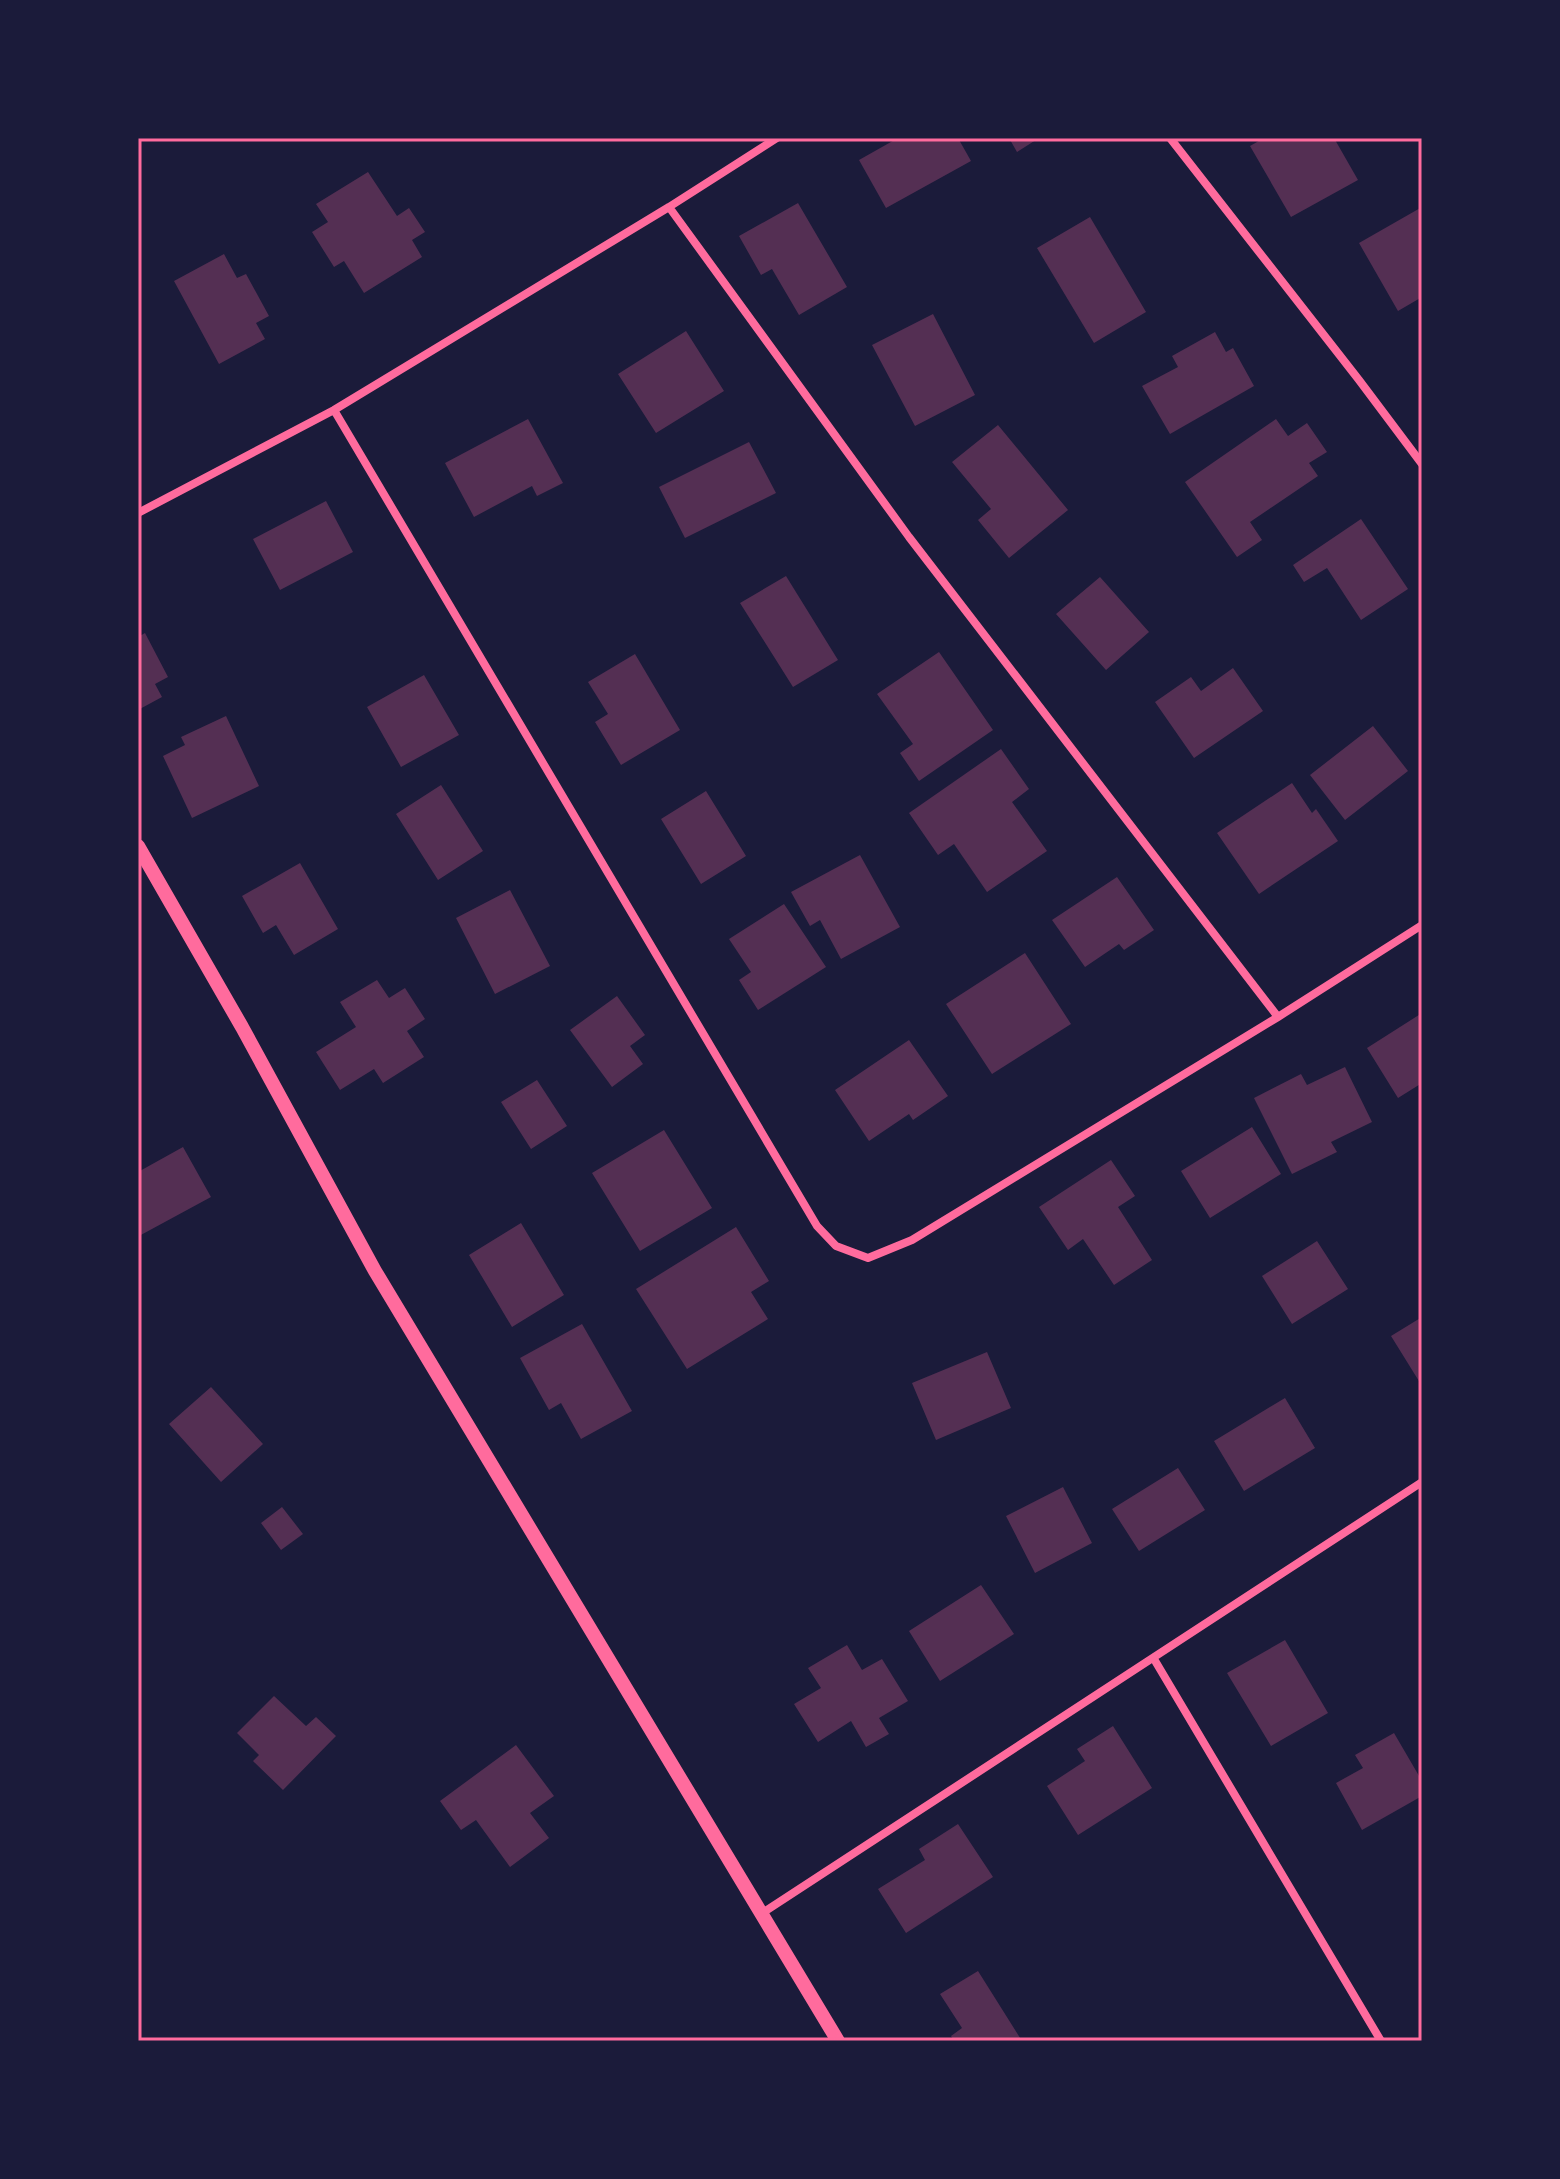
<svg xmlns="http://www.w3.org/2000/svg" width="1560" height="2179" viewBox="0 0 1560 2179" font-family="Montserrat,sans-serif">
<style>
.building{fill:#542f53}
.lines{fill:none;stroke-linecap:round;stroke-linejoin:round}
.minor{stroke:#ff6b9d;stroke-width:8}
.tertiary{stroke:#ff6b9d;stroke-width:14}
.neatline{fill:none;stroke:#ff6b9d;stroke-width:3}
</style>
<rect width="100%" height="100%" fill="#1b1b3a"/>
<path class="building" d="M898,138H958L971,161L886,208L859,160Z
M1009,138H1039L1017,152Z
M1264,138H1334L1358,180L1291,217L1250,146Z
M368,172L397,216L409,208L425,232L412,240L422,257L364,293L344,261L334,267L312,232L328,222L316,204Z
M798,203L847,287L799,315L772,269L761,275L739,236Z
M1422,207V297L1398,311L1359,243Z
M1090,217L1146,312L1094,343L1037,248Z
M224,254L237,278L246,274L269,316L256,323L265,339L219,364L174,281Z
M933,314L975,395L915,426L872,345Z
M686,331L724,391L656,433L618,374Z
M1215,332L1226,352L1233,348L1254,386L1170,434L1142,386L1178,367L1172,356Z
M528,419L563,483L537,496L532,486L474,517L445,463Z
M1276,419L1288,436L1307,423L1327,452L1309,463L1318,476L1250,522L1262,540L1237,557L1185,482Z
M998,425L1068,510L1009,558L978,520L991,509L952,462Z
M749,442L776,493L685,538L659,487Z
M326,501L353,552L280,590L253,539Z
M1361,519L1408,589L1361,620L1327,568L1304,582L1293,565Z
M786,576L838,660L793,687L740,603Z
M1100,577L1149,632L1106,670L1056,614Z
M145,633L168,677L155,684L162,697L138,710V637Z
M939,652L993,730L919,781L900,753L913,744L877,694Z
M635,654L680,730L621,765L595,722L608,714L588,682Z
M1233,668L1263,711L1194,758L1155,702L1191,677L1201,691Z
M424,675L459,735L401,767L367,707Z
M226,716L259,786L192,818L163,756L185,745L181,737Z
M1373,726L1408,771L1345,820L1310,775Z
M1001,749L1029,789L1012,802L1047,851L987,892L954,844L938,855L909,813Z
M1292,783L1312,813L1316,809L1338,841L1259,894L1217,833Z
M441,785L483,851L438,880L396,814Z
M706,791L746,856L701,884L661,819Z
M860,855L900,927L841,959L820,920L810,926L791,892Z
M300,863L338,929L294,955L276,925L263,933L242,896Z
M1117,877L1154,930L1124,950L1119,944L1085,967L1052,920Z
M510,890L550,966L495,994L456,918Z
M784,904L826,967L758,1010L739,980L751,972L729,939Z
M1025,953L1071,1024L992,1074L946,1004Z
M377,980L389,998L405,988L425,1019L407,1031L424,1057L383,1083L374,1069L340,1090L316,1052L356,1027L340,1002Z
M617,996L645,1035L630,1046L643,1064L612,1087L570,1030Z
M1422,1013V1083L1398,1098L1367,1048Z
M909,1040L948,1096L913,1120L909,1114L869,1141L835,1090Z
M1345,1067L1372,1122L1331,1142L1337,1152L1292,1174L1254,1098L1301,1074L1307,1085Z
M537,1080L567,1126L531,1149L501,1102Z
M1252,1127L1281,1174L1210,1218L1181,1171Z
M664,1130L712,1208L640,1251L592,1173Z
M183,1147L211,1197L139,1236L138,1172Z
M1111,1160L1135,1196L1118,1207L1152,1260L1114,1285L1083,1239L1068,1250L1039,1207Z
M521,1223L564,1295L512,1327L469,1255Z
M736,1227L769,1281L751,1292L768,1319L687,1369L636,1289Z
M1317,1241L1348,1289L1292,1324L1262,1276Z
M1422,1317V1386L1391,1336Z
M582,1324L632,1411L581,1439L561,1403L549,1410L520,1358Z
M987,1352L1011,1408L936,1440L912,1383Z
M211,1387L263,1444L221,1482L169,1424Z
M1285,1398L1315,1448L1244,1491L1214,1441Z
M1178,1468L1205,1510L1139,1551L1112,1509Z
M1063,1487L1092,1543L1035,1573L1006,1516Z
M282,1507L303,1534L281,1550L261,1523Z
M981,1585L1014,1634L940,1681L909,1631Z
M1285,1640L1328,1713L1271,1746L1227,1673Z
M847,1645L862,1670L882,1659L908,1701L879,1718L889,1734L866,1747L851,1721L818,1742L794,1704L821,1688L808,1668Z
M274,1696L306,1726L316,1717L336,1736L283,1790L253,1761L259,1755L237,1733Z
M1113,1726L1152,1788L1078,1835L1047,1786L1085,1761L1077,1749Z
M1394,1733L1422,1781V1796L1362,1830L1336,1783L1363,1768L1355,1755Z
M516,1745L554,1796L530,1813L549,1838L510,1867L476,1820L461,1830L440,1801Z
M958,1824L993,1877L906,1933L878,1889L925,1860L919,1849Z
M978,1971L1022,2041H954L951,2036L962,2028L940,1994Z"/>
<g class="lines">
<path class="minor" d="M1170,138L1359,380L1422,464
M669,207L909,537L1278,1017
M334,410L817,1226L836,1246L868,1258L912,1240L1278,1017L1422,925
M138,513L334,410L669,207L777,138
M1154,1659L1381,2041
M761,1914L1422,1482"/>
<path class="tertiary" d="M138,846L242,1027L375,1271L838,2041"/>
</g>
<rect width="1560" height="2179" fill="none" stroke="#1b1b3a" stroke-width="280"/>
<rect x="140" y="140" width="1280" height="1899" class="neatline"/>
</svg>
